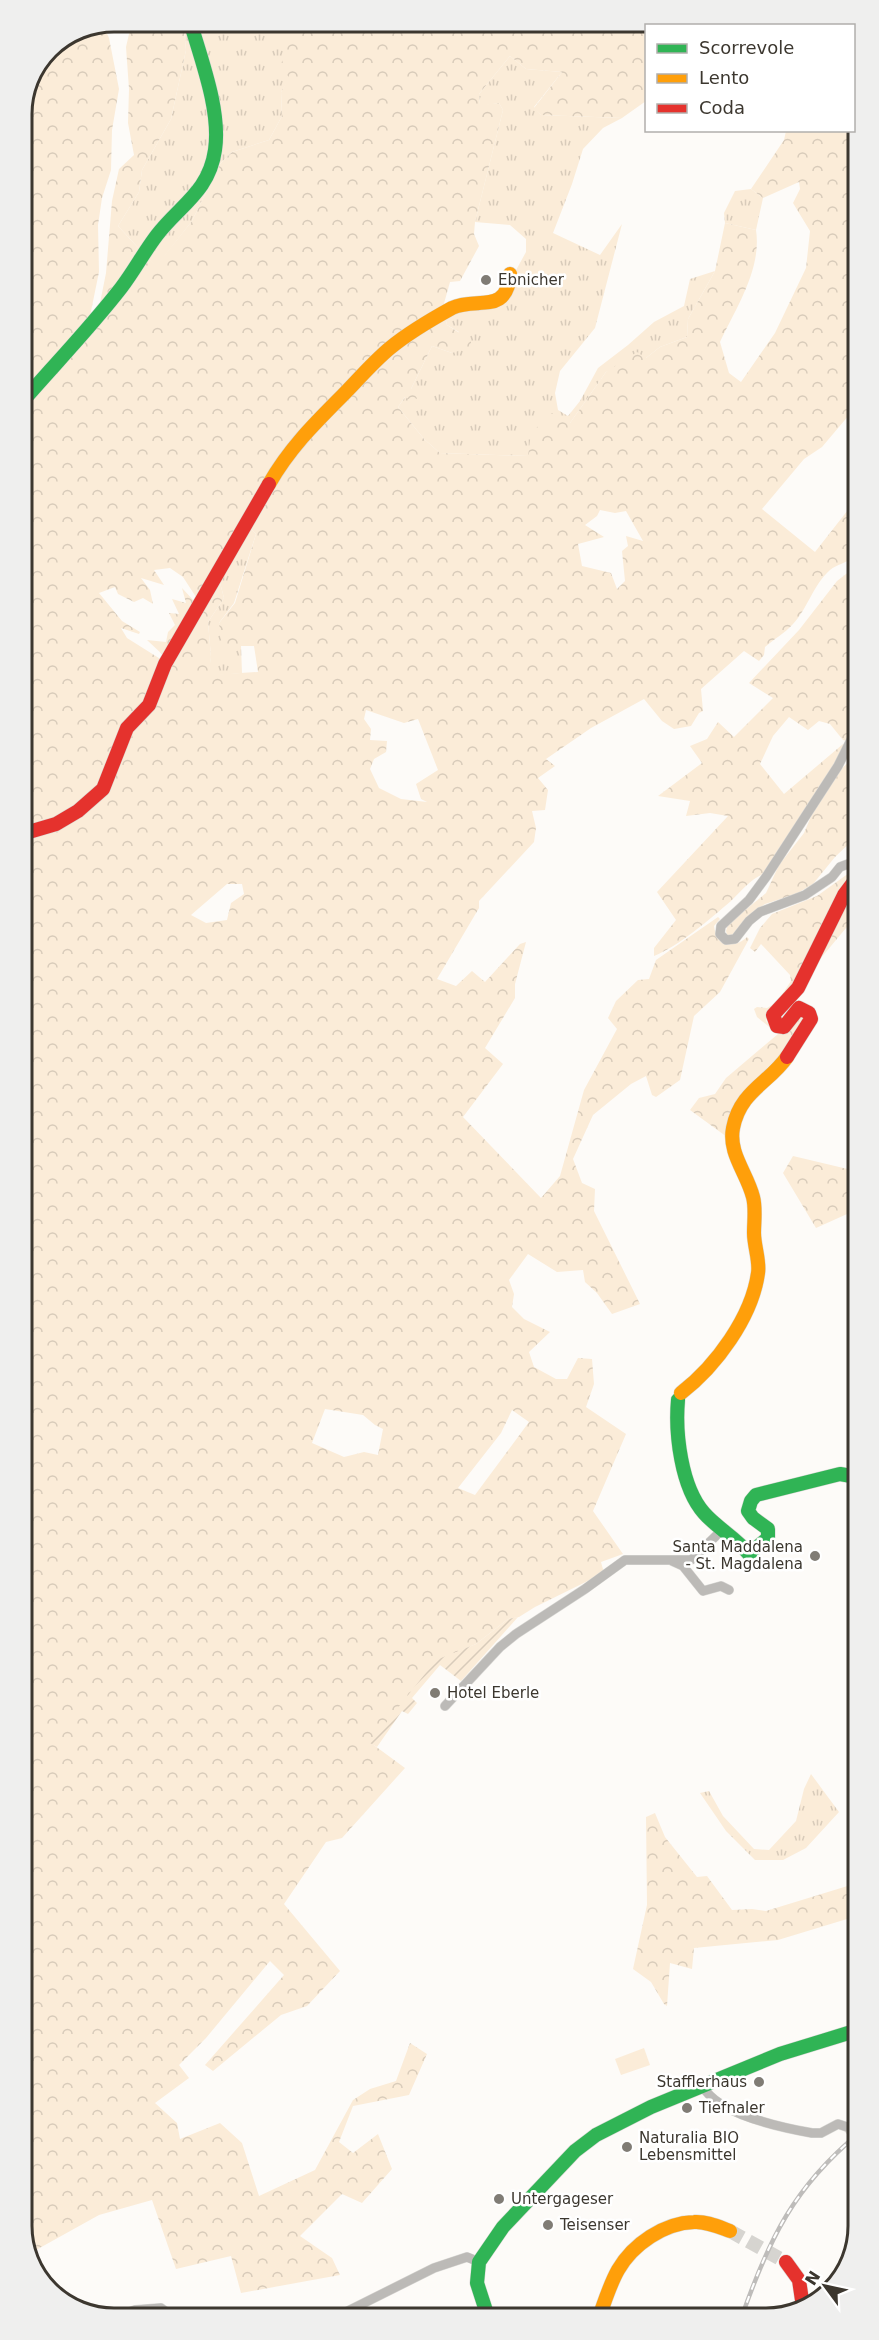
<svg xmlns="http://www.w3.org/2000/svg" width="879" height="2340" viewBox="0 0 879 2340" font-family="'DejaVu Sans',sans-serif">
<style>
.grass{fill:url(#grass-tufts)}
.forest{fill:url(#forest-crowns);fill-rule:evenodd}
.garden{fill:url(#garden-furrows)}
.pitch{fill:#fbecd8}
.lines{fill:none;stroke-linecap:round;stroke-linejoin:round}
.street-tunnel{stroke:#d6d4d0;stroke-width:9;stroke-dasharray:9 4.5;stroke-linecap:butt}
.secondary-tunnel{stroke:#d6d4d0;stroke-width:14;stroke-dasharray:14 7;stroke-linecap:butt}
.street-casing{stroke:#d9d8d5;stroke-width:10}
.fast-casing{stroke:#d9d8d5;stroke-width:15}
.slow-casing{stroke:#d9d8d5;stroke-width:15}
.jam-casing{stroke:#d9d8d5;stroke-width:15}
.street{stroke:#bcbab7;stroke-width:9}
.fast{stroke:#30b455;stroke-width:14}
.slow{stroke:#ff9f0a;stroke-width:14}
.jam{stroke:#e5322d;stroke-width:14}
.rail-casing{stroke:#bebcba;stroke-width:4.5}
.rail{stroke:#fff;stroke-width:2;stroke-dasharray:7;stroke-linecap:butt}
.poi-dot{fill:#807c75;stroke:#fff;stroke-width:2}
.labels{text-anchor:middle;stroke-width:5;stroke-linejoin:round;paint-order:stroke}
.poi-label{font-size:15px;fill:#3c372f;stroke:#fff;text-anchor:start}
.rim{fill:none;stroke:#3c372f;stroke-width:3}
</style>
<defs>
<pattern id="grass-tufts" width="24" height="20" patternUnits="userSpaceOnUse" patternTransform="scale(1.5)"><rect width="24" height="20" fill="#fbecd8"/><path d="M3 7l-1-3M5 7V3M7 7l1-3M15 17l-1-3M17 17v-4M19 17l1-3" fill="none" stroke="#d8cbba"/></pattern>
<pattern id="forest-crowns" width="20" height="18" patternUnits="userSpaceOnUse" patternTransform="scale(1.5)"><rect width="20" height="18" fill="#fbecd8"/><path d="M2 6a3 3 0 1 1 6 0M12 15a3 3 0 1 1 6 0" fill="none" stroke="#d8cbba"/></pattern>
<pattern id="garden-furrows" width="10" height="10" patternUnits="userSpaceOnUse" patternTransform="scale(1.5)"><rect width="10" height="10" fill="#fbecd8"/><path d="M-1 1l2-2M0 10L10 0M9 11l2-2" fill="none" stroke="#d8cbba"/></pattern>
</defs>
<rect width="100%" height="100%" fill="#fdfbf8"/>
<path class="grass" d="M183,21H306L290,31V78L281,92L282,116L269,140L232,152L220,164L192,221L156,267L118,226L139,192L142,170L171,119L186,50Z
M510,56L526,69L562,72L534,107L541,115L622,118L603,128L583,149L572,184L553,233L600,255L622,224L595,328L560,371L555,393L558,410L568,416L580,401L598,368L628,345L654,322L684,306L690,279L715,271L688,319L687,337L660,347L646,358L606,372L570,423L528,456L440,453L424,439L398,407L411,389L432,346L452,353L459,332L447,325L445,316L510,295L515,272L526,252V239L510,225L475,222L503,110L499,103L480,106L479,94Z
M751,189L763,198L756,230L725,223L724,213L735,191Z
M250,528L256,534L234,603L219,623L230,646H241L242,673L208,676L211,657L208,622L224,598L219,579Z
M811,1774L839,1812L806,1848L783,1860H755L726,1831L700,1793L709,1791L723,1816L754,1849L769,1850L796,1821L804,1789Z"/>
<path class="forest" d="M127,21H183L186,50L171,119L142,170L139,192L118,226L142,252L99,308L106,273L112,201L119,169L134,155L128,123L129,89L126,47L129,34Z
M306,21H770L773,25L646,26V101L622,118L541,115L534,108L562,72L526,69L510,56L479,94L480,105L499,103L503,110L475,222L474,234L479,246L460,281L450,282L443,307L300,431L196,597L183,577L170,568L154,570L164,585L141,578L150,590L153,604L143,598L134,602L118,594L115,587L99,593L122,621L140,632L139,634L121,628L127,638L162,660C146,703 114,779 78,807C65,817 38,824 22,830V408L147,257L156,266L192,221L220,164L232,152L269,140L282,116L281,92L289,78L281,65L290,31Z
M103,25L109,38L119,89L112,130L111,170L102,198L98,225L99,272L90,316L22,395L21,107L48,48Z
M854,87L855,408L822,447L804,459L762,509L815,552L855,501V536L849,550L854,556C846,564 837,564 830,570C813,585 808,608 793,624C784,634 774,639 765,647L764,655L759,661L744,651L701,689L703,711L699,713L691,726L674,729L662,721L644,699L591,728L546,759L555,766L538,778L548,790L545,810L532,811L536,828L534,842L479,901V908L437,979L456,986L472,971L485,982L520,944L526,942L515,984V998L485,1048L503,1064L463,1117L541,1198L560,1176L584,1090L617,1029L608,1018L616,1001L638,980L649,979L656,960L718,917L720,919L714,926C716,944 734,950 747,937L749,939L720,992L694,1016L680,1080L656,1097L652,1095L646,1076L631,1084L593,1115L573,1159L582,1183L595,1189L594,1211L640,1304L612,1314L597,1293L585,1282L583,1270L557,1272L528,1254L509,1280L514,1294L512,1307L524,1319L550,1332L529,1352L534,1367L556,1379H567L578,1358L592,1359L594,1384L586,1407L626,1434L593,1511L623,1554L601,1562L604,1573L535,1607L519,1617L508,1619L476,1644L436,1661L371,1743L405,1768L342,1838L326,1842L284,1904L340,1971L307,2006L281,2015L213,2071L205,2065L284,1975L270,1961L206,2038L179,2065L189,2078L155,2103L177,2123L180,2139L220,2123L242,2143L259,2196L315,2170L353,2100L370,2089L396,2081L410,2043L427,2054L409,2095L353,2106L339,2142L353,2153L378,2134L392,2169L362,2203L342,2194L300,2236L332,2258L340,2275L241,2293L231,2256L176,2269L152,2200L99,2215L27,2255L24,2251L22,837L80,814L219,579L224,598L208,622L211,657L209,675L258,672L254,646H230L221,640L219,623L235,603L256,534L250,528L287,460L392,351L445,316L447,325L471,340V347L452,353L432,346L411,389L417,398L414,402L405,397L398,407L424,439L440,453L528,456L531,433L552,413L570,423L606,372L637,352L646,358L660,347L687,337L688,319L715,271L725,223L756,230C762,269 736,308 720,342L729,373L741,382L775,333L806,268L810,231L793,203L800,189L799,182L763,198L751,189L784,140L786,131L854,130ZM600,510L615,513L626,511L643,541L626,536L628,546L622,551L625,581L617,589L611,573L582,566L578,544L604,537L585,525L597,516ZM366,710L404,723L418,719L438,770L416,784L421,799L427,802L401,799L379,788L370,769L374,759L386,752L387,741L370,740L371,729L364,719ZM227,884H242L244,894L231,903L227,920L206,923L191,915ZM325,1409L363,1415L375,1425L383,1429L378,1455L364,1452L344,1457L312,1443ZM512,1410L529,1422L475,1495L458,1488L501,1433Z
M855,567L856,721L847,741L843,740L830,724L819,721L808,730L789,717L773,736L760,764L784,794L843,744L846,745L763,874C750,880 741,891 731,901C710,919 679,946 654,956V948L676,920L657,892L728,816L710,813L686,816L690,801L658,796L702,763L690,746L707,739L718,722L734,737L773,698L749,683L799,630L837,581Z
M182,588L195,602L164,656L147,640L166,642L168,632L175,625L169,613L179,614L172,599L186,603Z
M856,748V837L835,857L813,884L796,894L765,904L756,910L734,935H727L726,931L728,924L766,893L779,865L804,833L815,807L840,770L851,760Z
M849,873L851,876L801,975L767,1018L766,1021L774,1029L773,1030L757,1017L754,1009L757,1007L767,1008L777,1002L791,981L790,975L761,944L755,952L750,948L760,928L772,914L817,896Z
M856,888V916L821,958L817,956L846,902Z
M803,1014L806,1018L780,1061L772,1063L767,1068L727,1137L690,1110L699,1098L715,1094L726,1078L778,1034L788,1031L797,1016Z
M793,1156L856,1171V1210L816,1228L783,1173Z
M655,1813L665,1837L697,1877L707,1876L732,1910L752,1909L766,1911L854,1884L847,1919L778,1940L694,1948L692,1969L670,1963L667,2006L664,2004L651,1982L633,1969L647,1905L646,1817Z"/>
<path class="garden" d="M518,1617L461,1681L440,1665L412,1698L417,1703L408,1714L402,1711L377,1747L370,1743L436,1660L476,1644L508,1619Z"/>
<path class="pitch" d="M644,2048L650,2065L621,2075L615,2059Z"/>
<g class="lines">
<path class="street-tunnel" d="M847,2127L858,2141"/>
<path class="secondary-tunnel" d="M730,2231L786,2262"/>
<g class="street-casing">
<path id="street" d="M856,730L838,766L766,877L749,900L721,926L720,934L726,940L735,939L749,921L760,912L805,895L832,877L840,867L848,864L855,867L856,870
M672,1561L683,1566L703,1591L721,1586L729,1590
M445,1706L500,1647L516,1634L585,1589L625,1560H691L719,1533L727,1531
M703,2086C716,2114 784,2128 812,2133H821L838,2124L847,2127
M434,2268L467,2257L479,2262
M334,2318L434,2268
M109,2319L135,2310L161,2308L169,2314L170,2318"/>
</g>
<g class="fast-casing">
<path id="fast" d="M22,402C55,364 90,328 121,288C134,271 144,252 157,235C180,205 209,192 215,150C221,111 201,59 190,21
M678,1400C675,1433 681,1487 704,1513C717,1528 736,1538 749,1554L768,1538V1529L753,1518L748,1511L751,1501L756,1495L840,1474L857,1477
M488,2317L477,2283L479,2262L503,2227L575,2151L596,2135L651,2107L780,2054L858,2030"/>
</g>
<g class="slow-casing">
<path id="slow" d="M269,484C289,449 313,425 342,396C357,381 373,362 390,348C407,334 432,319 452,308C476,296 507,316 510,274
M681,1393C716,1366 752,1317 758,1273C760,1261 754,1246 754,1233C754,1221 756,1208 753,1197C747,1173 728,1153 733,1128C740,1091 769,1083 787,1057
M599,2317C605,2301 610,2284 618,2270C633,2244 664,2223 694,2222C706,2221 719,2227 730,2231"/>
</g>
<g class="jam-casing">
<path id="jam" d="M22,834L56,824L78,811L103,789L127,728L149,705L165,664L269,484
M787,1057L811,1019L809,1013L799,1008L784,1027L777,1026L773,1015L798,988L844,895L856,879
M786,2262L799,2280L803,2307"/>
</g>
<use href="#street" class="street"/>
<use href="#fast" class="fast"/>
<use href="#slow" class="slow"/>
<use href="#jam" class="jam"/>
<g class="rail-casing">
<path id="rail" d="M742,2316C769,2239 794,2187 858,2134"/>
</g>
<use href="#rail" class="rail"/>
</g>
<g class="poi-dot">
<circle cx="486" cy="280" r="6"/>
<circle cx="815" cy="1556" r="6"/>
<circle cx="435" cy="1693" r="6"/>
<circle cx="759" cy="2082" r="6"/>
<circle cx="687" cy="2108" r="6"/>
<circle cx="627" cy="2147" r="6"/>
<circle cx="499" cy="2199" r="6"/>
<circle cx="548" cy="2225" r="6"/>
</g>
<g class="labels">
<g class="poi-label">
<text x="498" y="285">Ebnicher</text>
<text x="803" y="1552" text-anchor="end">Santa Maddalena<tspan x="803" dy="17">- St. Magdalena</tspan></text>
<text x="447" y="1698">Hotel Eberle</text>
<text x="747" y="2087" text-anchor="end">Stafflerhaus</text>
<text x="699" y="2113">Tiefnaler</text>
<text x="639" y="2143">Naturalia BIO<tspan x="639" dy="17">Lebensmittel</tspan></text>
<text x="511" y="2204">Untergageser</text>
<text x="560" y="2230">Teisenser</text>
</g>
</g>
<path d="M0 0H879V2340H0ZM114 32H766A82 82 0 0 1 848 114V2226A82 82 0 0 1 766 2308H114A82 82 0 0 1 32 2226V114A82 82 0 0 1 114 32Z" fill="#efefee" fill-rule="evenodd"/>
<path class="rim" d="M114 32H766A82 82 0 0 1 848 114V2226A82 82 0 0 1 766 2308H114A82 82 0 0 1 32 2226V114A82 82 0 0 1 114 32Z"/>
<rect x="645" y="24" width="210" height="108" fill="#ffffff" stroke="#b1afac" stroke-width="1.5"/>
<rect x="657" y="44" width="30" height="9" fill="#30b455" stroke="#b1afac" stroke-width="1.5"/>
<text x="699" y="54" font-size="18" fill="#3c372f">Scorrevole</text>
<rect x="657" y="74" width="30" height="9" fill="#ff9f0a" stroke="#b1afac" stroke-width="1.5"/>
<text x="699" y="84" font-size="18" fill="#3c372f">Lento</text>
<rect x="657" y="104" width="30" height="9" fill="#e5322d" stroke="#b1afac" stroke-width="1.5"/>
<text x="699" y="114" font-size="18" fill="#3c372f">Coda</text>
<g transform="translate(825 2286) rotate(303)" stroke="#ffffff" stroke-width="4.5" paint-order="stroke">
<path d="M0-4.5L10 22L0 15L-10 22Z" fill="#3c372f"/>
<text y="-9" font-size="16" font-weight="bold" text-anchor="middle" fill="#3c372f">N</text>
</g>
</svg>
